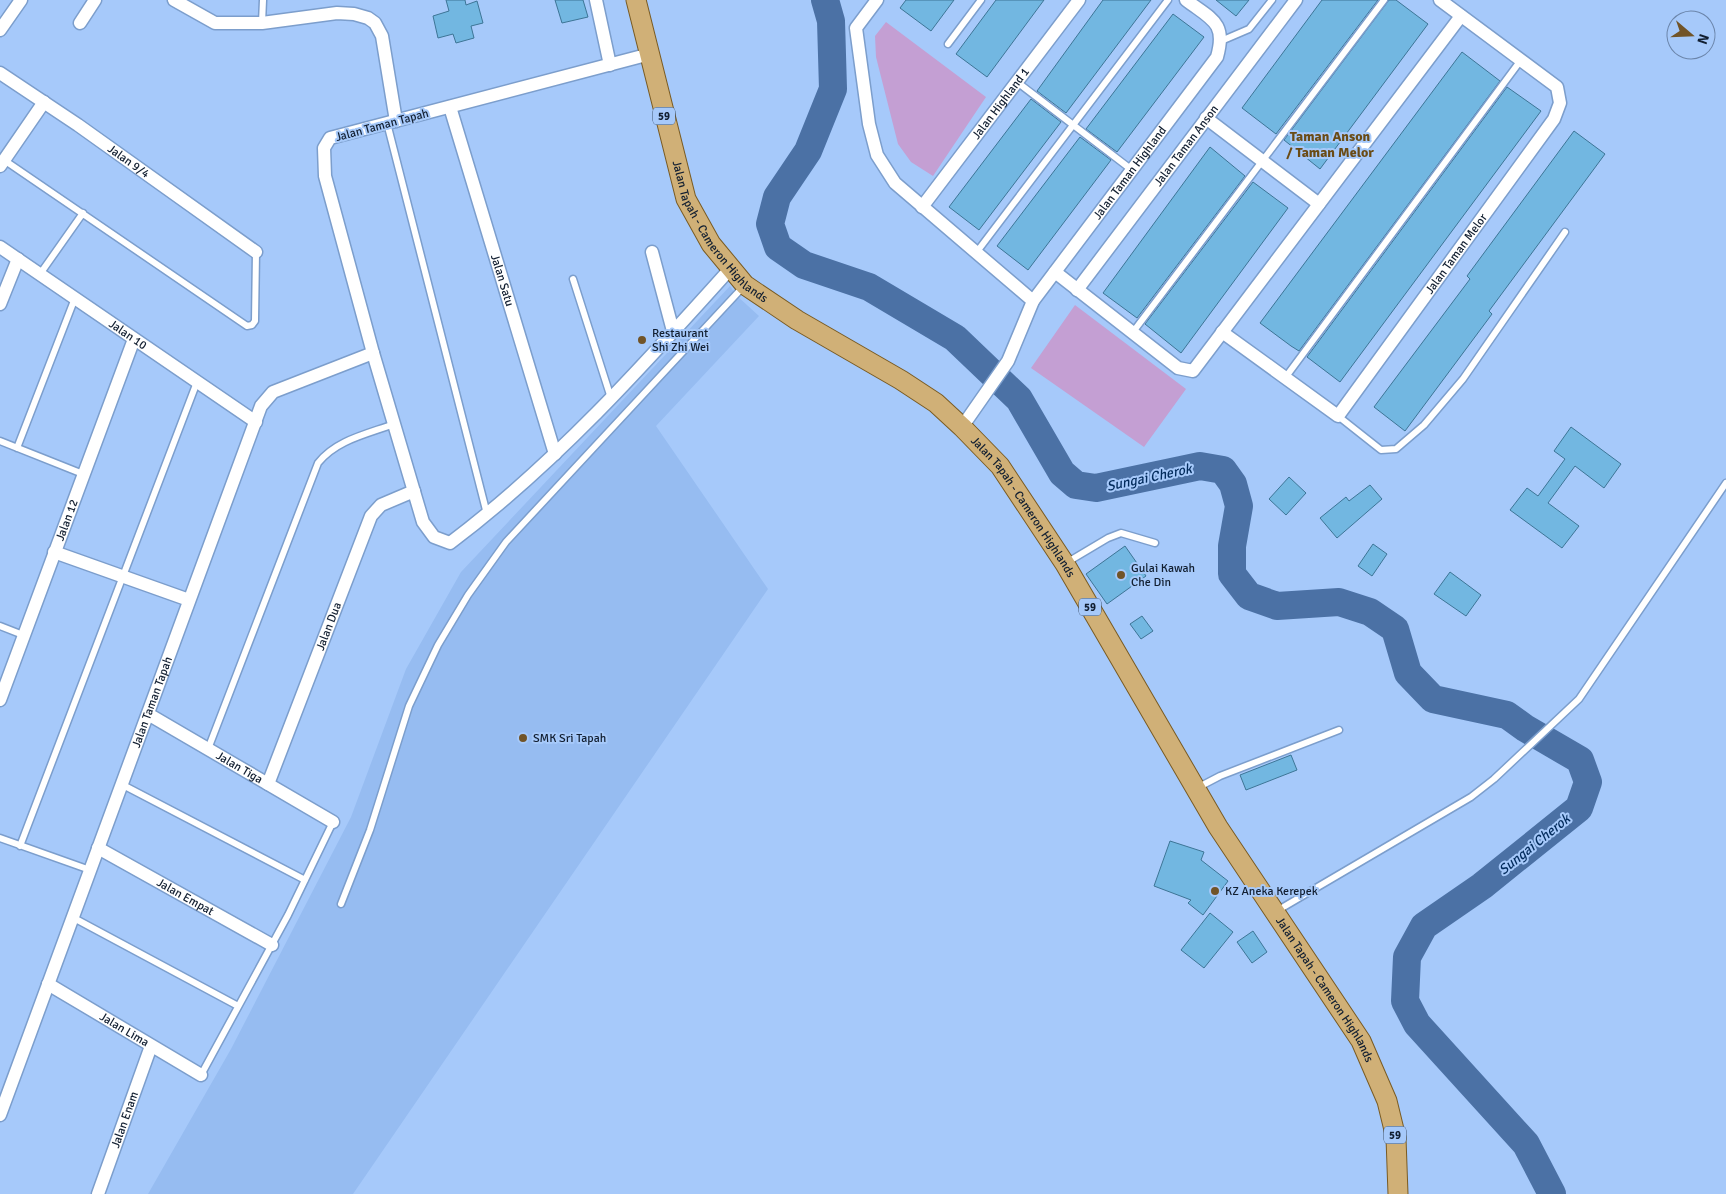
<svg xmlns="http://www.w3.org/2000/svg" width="1726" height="1194" viewBox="0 0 1726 1194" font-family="Signika,sans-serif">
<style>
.built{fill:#96bcf1}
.green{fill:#c49fd3}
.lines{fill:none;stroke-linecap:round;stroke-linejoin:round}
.river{stroke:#4b71a5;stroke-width:28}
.building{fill:#72b7e1;stroke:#3d7596}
.lane-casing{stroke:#7c9ecc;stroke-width:9}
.street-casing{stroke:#7c9ecc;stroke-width:15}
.primary-casing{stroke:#795b23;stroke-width:21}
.lane{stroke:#fff;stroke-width:6}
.street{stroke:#fff;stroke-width:12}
.primary{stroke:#d0b077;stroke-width:19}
.poi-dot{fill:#715428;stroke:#a6c9fa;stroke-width:2}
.labels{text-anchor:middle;stroke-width:4;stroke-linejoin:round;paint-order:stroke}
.shield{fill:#a6c9fa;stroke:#3e526d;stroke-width:1}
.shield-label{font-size:11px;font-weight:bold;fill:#121f31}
.street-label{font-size:12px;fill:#121f31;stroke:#a6c9fa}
.poi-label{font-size:12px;fill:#121f31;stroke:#a6c9fa;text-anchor:start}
.neighbourhood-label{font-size:14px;font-weight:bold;fill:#6a4b15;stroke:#a6c9fa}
.water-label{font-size:14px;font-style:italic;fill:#022b5c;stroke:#a6c9fa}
</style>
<rect width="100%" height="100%" fill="#a6c9fa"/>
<path class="built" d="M730,286L736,295L759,316L656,426L768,589L353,1194H148L231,1049L351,817L406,669L461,572Z"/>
<path class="green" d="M886,22L986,97L933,176L911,162L898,144L876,57L875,36Z
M1075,305L1186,389L1144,447L1031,368Z"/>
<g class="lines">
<path class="river" d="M825,0L831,21L833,89L808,151L777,197L770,224L778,247L804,265L869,287L955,338L1019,399L1062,473L1076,485L1096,488L1200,466L1223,470L1233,484L1239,506L1232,546V574L1249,596L1277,606L1339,602L1370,612L1395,629L1408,673L1433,699L1507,715L1525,728L1580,760L1588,782L1579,808L1482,886L1424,926L1407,957L1405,1001L1417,1024L1526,1144L1552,1194"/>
</g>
<path class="building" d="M446,0H465L466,5L477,1L483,23L471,26L474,38L456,43L453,34L438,38L433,16L449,11Z
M555,0H583L588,17L562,23Z
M906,0H954L931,31L900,8Z
M996,0H1044L987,77L956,54Z
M1103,0H1151L1066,113L1037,91Z
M1216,0H1249L1236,16Z
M1322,0H1378L1276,134L1242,108Z
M1389,0H1396L1428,24L1320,169L1284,140Z
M1173,14L1204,37L1117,152L1086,129Z
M1462,52L1500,81L1299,351L1291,346L1260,323Z
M1507,87L1541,111L1340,382L1307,357Z
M1031,99L1061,122L979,230L949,207Z
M1574,131L1605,154L1489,311L1492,314L1405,431L1374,407L1470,279L1467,276Z
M1080,137L1111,160L1028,270L997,246Z
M1210,147L1245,176L1137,318L1103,293Z
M1253,182L1288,208L1181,353L1145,324Z
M1571,427L1621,464L1604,488L1575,466L1548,503L1579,526L1562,548L1510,510L1527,488L1538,496L1565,459L1554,451Z
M1289,477L1306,493L1286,515L1269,499Z
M1370,485L1382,499L1337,538L1320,518L1346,497L1349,501Z
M1373,544L1387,554L1372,576L1358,566Z
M1125,546L1146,576L1107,604L1086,574Z
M1450,572L1481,595L1466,616L1434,594Z
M1142,616L1153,631L1141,639L1130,624Z
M1291,755L1297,770L1246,790L1240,775Z
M1170,841L1204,852L1201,860L1228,881L1203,915L1188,903L1191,900L1154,886Z
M1210,913L1233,932L1204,968L1181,950Z
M1253,931L1267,952L1252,963L1237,942Z"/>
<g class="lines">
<g class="lane-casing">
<path id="lane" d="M262,23L263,0
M1221,41L1249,29L1272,0
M948,44L981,0
M1017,82L1132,170
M387,123L487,514
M4,160L247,326L252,325L255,321L256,252
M976,253L1168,0
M40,274L83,213
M573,279L611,398
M1133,332L1384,0
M1285,378L1521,60
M1338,416L1381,450L1396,449L1424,425L1463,379L1565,232
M0,441L83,474
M17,448L75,298
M1066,563L1108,538L1121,533L1155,543
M0,626L23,635
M208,749L318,463C336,440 367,434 394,424
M121,784L305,880
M1197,788L1220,776L1339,730
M0,838L90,870
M20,846L197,382
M341,904L370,830L409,706L438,645L468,595L506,542L744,286
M1275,912L1471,797L1494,779L1579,699L1726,483
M72,917L238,1006
M201,1075L288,915L333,822"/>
</g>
<g class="street-casing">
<g id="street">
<path d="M174,0L215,23H262L337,13L354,14L368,18L375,23L382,36L396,121"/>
<path d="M596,0L610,65"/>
<path d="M877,0L856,28L869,124L877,155L895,183L1033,301"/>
<path d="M80,23L95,0"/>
<path d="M0,30L21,0"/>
<path d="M650,54L330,138L324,148L325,176L373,353L423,522L434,537L450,543C555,464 643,366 730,269"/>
<path id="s1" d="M0,73L78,125L256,252"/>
<path id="s2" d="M450,107L555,454"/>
<path d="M1206,118L1319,204"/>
<path d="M0,166L44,102"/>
<path id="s3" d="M922,207L1079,0"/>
<path id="s4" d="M0,247L256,422"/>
<path d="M652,252L673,331"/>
<path d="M1055,272L1178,368L1193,371L1461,16"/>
<path id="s5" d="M1077,290L1296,0"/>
<path d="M0,304L18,259"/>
<path id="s6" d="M1222,332L1338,416L1554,119L1560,103L1557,87L1440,0"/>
<path id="s7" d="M962,427L1008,361L1033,301L1217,57C1227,22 1211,19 1186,0"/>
<path d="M54,552L189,600"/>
<path id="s8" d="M0,700L134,339"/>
<path id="s9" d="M148,714L333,822"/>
<path id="s10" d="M268,784L371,516L381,505L414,491"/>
<path id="s11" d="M98,848L272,945"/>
<path id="s12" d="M48,984L201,1075"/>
<path id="s13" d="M0,1115L261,406L273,392L373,353"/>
<path id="s14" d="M98,1194L151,1046"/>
</g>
</g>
<g class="primary-casing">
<g id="primary">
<path id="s15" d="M636,0L686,199L711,244L745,285L797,320L901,380L936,403L962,427L1000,466L1065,564L1218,827L1361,1041L1387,1101L1396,1138L1398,1194"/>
</g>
</g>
<use href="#lane" class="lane"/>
<use href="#street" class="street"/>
<use href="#primary" class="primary"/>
</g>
<g class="poi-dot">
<circle cx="642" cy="340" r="5"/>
<circle cx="1121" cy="575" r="5"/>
<circle cx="523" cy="738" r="5"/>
<circle cx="1215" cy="891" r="5"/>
</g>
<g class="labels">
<g class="shield">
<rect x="653" y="107.5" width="22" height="17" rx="4"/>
<rect x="1079" y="598.5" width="22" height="17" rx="4"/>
<rect x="1384" y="1126.5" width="22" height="17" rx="4"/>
</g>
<g class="shield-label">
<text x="664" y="120">59</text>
<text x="1090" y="611">59</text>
<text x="1395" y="1139">59</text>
</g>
<g class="street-label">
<text dy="4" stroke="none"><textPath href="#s3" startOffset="130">Jalan Highland 1</textPath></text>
<text transform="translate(382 125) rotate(-15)" y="4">Jalan Taman Tapah</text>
<text dy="4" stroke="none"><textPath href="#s5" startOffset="181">Jalan Taman Anson</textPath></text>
<text dy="4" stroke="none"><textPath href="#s1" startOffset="156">Jalan 9/4</textPath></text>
<text dy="4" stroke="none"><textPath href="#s7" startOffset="306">Jalan Taman Highland</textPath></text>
<text dy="4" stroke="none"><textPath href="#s15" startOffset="251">Jalan Tapah - Cameron Highlands</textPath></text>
<text dy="4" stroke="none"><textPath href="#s6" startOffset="344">Jalan Taman Melor</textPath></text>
<text dy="4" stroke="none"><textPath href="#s2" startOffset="181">Jalan Satu</textPath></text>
<text dy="4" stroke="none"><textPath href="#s4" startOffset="155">Jalan 10</textPath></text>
<text dy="4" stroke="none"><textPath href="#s15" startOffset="671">Jalan Tapah - Cameron Highlands</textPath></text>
<text dy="4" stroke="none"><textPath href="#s8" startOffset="192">Jalan 12</textPath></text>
<text dy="4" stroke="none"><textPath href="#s10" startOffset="169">Jalan Dua</textPath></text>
<text dy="4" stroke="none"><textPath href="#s13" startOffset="440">Jalan Taman Tapah</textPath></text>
<text dy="4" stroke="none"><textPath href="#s9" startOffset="106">Jalan Tiga</textPath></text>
<text dy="4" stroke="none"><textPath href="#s11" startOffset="100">Jalan Empat</textPath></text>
<text dy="4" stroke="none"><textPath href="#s15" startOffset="1241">Jalan Tapah - Cameron Highlands</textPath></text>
<text dy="4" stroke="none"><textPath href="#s12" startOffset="89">Jalan Lima</textPath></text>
<text dy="4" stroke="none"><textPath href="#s14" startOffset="79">Jalan Enam</textPath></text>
</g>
<g class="poi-label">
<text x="652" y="337">Restaurant<tspan x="652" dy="14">Shi Zhi Wei</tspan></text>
<text x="1131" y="572">Gulai Kawah<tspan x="1131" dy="14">Che Din</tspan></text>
<text x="533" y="742">SMK Sri Tapah</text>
<text x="1225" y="895">KZ Aneka Kerepek</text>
</g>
<g class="neighbourhood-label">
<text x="1330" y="141">Taman Anson<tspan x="1330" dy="16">/ Taman Melor</tspan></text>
</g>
<g class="water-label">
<text transform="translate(1149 477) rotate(-12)" y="5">Sungai Cherok</text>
<text transform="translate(1534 844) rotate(-39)" y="5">Sungai Cherok</text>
</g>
</g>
<g transform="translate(1691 35) rotate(109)"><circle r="24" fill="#a6c9fa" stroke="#6b85aa"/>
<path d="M0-4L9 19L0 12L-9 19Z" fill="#715428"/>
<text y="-8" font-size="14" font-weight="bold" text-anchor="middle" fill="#121f31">N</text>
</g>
</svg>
